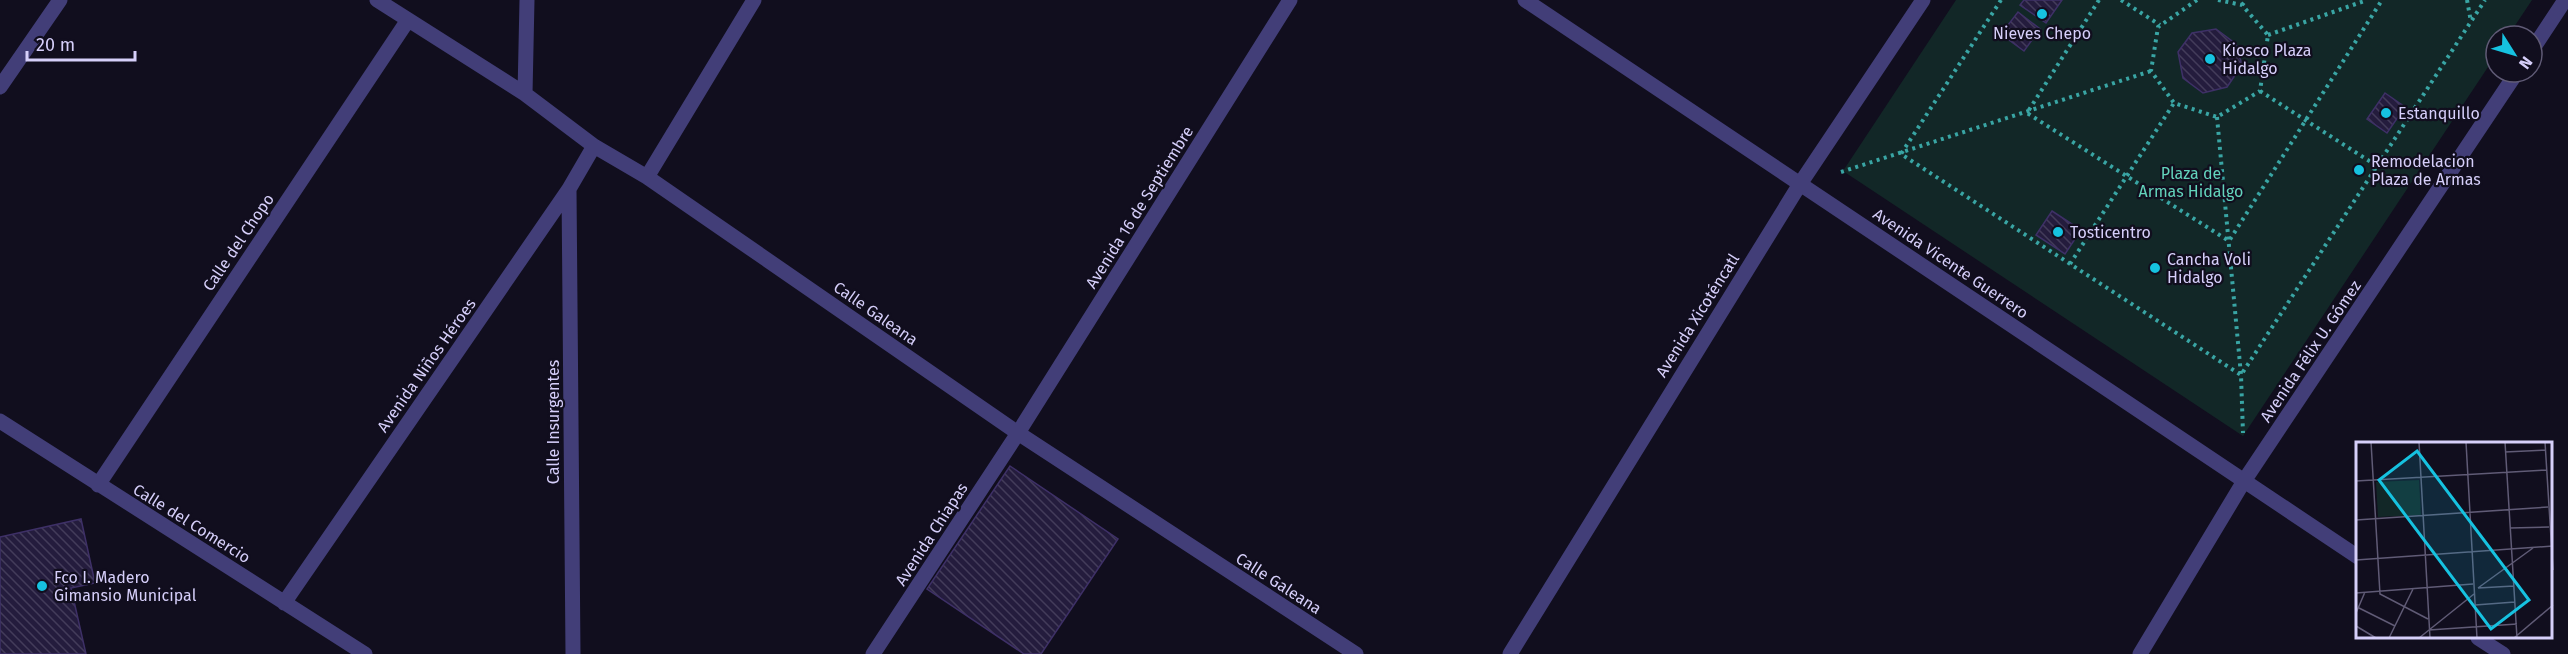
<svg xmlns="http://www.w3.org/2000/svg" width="2568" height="654" viewBox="0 0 2568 654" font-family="'Fira Sans',sans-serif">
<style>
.green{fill:#122727}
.building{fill:url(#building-back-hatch);stroke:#3e3067;stroke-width:1.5}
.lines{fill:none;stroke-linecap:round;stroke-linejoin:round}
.path{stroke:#39a5a4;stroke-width:4;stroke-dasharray:3 4.5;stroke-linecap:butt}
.minor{stroke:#423e78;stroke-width:15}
.poi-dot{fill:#16c2e0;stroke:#110e1e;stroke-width:2}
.labels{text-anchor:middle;stroke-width:4.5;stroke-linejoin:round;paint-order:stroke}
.poi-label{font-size:16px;fill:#d6cffa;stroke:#110e1e;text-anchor:start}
.park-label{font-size:16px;fill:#63d3bc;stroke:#110e1e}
.street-label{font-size:16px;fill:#d6cffa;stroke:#110e1e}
.inset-road{fill:none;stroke:#605b76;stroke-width:1.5}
.view{fill:#16c2e0;fill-opacity:0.15;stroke:#16c2e0;stroke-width:3}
.inset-edge{fill:none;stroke:#d6cffa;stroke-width:3}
</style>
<defs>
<pattern id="building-back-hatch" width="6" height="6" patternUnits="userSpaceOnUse" patternTransform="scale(1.5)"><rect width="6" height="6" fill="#241c3d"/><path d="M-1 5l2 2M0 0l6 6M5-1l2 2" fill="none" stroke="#433c5a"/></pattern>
</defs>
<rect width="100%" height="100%" fill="#110e1e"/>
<path class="green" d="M1956,0H2532L2508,36H2496V55L2243,436L1843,171Z"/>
<path class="building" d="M2024,0H2062L2046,23L2020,5Z
M2018,12L2040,29L2024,51L2001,34Z
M2216,29L2236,44L2242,65L2227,87L2203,93L2183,78L2178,52L2192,33Z
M2385,93L2405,107L2387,133L2367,119Z
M2052,211L2081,230L2065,254L2036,235Z
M1010,466L1118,539L1041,654H1024L927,589Z
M81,519L95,583L71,588L86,654H0V537Z"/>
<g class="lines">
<path class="path" d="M2001,0L1901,154L2241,375L2485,0
M2099,0L2027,113L2229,241L2382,0
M2121,0L2160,25
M2197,0L2158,27L2151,71L2174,103L2217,117L2260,91
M2218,0L2242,5L2268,35L2260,91
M2467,0L2471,22
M2242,5L2246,0
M2268,35L2367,0
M2260,91L2377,166
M2217,117L2241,375L2243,433
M1841,172L2151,71
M2070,264L2174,103"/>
<path class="minor" d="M377,0L525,94L594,146L647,177L1018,433L1356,654
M1525,0L2358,557
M2532,50L2565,0
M0,87L60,0
M525,94L527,0
M647,177L754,0
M569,189L573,654
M0,421L365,654
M98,485L408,20
M284,603L569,189L594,146
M2478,638L2503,654
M873,654L1018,433L1290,0
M1510,654L1800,184L1923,0
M2140,654L2244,481L2517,72"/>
</g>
<g class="poi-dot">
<circle cx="2042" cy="14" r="6"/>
<circle cx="2210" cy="59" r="6"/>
<circle cx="2386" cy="113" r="6"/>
<circle cx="2359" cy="170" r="6"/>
<circle cx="2058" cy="232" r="6"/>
<circle cx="2155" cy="268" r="6"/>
<circle cx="42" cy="586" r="6"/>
</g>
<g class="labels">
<g class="poi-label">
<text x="2042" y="39" text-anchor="middle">Nieves Chepo</text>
<text x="2222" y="56">Kiosco Plaza<tspan x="2222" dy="18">Hidalgo</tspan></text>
<text x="2398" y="119">Estanquillo</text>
<text x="2371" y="167">Remodelacion<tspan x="2371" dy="18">Plaza de Armas</tspan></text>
<text x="2070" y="238">Tosticentro</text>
<text x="2167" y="265">Cancha Voli<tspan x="2167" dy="18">Hidalgo</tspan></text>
<text x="54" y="583">Fco I. Madero<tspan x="54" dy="18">Gimansio Municipal</tspan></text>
</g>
<g class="park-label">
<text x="2191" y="179">Plaza de<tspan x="2191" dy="18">Armas Hidalgo</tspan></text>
</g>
<g class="street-label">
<text transform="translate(1139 207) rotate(-58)" y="6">Avenida 16 de Septiembre</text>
<text transform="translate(238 242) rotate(-56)" y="6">Calle del Chopo</text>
<text transform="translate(1951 263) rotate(34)" y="6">Avenida Vicente Guerrero</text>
<text transform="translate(876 313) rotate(35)" y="6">Calle Galeana</text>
<text transform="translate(1697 315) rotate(-58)" y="6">Avenida Xicoténcatl</text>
<text transform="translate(2310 351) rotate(-56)" y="6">Avenida Félix U. Gómez</text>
<text transform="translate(426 365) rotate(-55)" y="6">Avenida Niños Héroes</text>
<text transform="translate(553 422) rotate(-90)" y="6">Calle Insurgentes</text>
<text transform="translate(192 523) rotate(32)" y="6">Calle del Comercio</text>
<text transform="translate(931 534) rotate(-57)" y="6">Avenida Chiapas</text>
<text transform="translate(1279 583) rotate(33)" y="6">Calle Galeana</text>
</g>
</g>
<g transform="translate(2356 442)">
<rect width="196" height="196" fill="#110e1e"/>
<path d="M63,38L65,73L22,75L20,40Z" fill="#122727"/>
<path class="inset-road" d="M15,0L24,152L72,177M63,0L74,196M110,0L121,196M149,0L161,196M189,0L197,128M149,10L190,8M0,39L190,28M0,78L192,65M154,86L193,85M0,118L197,104M122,146L177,106M122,146L158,144M0,151L117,142M119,163L159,160M3,166L39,184M0,171L9,150M0,184L20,196M73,188L161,182M33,196L57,147M63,196L118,152M158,196L197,163"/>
<path class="view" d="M61,9L173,158L135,187L23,38Z"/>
<rect width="196" height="196" class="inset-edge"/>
</g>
<g transform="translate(2514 54) rotate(127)"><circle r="28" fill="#110e1e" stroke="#605b76" stroke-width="1.5"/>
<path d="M0-4.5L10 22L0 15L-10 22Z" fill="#16c2e0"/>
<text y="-9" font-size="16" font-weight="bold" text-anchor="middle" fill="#d6cffa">N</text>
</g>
<path d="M27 51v9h108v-9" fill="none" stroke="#d6cffa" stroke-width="3"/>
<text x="36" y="51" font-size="18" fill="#d6cffa" stroke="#110e1e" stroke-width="4.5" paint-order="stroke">20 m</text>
</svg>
